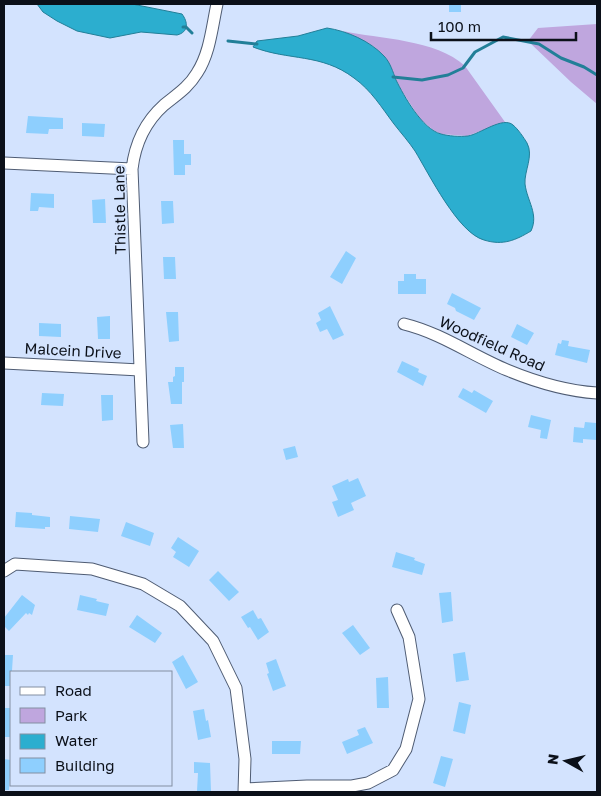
<svg xmlns="http://www.w3.org/2000/svg" width="601" height="796" viewBox="0 0 601 796" font-family="'Golos Text',sans-serif">
<style>
.green{fill:#bfa6de}
.water{fill:#2caecf;stroke:#227f98}
.lines{fill:none;stroke-linecap:round;stroke-linejoin:round}
.stream{stroke:#227f98;stroke-width:3}
.building{fill:#8ecffe}
.minor-casing{stroke:#4f5c73;stroke-width:13}
.minor{stroke:#fff;stroke-width:11}
.labels{text-anchor:middle;stroke-width:4;stroke-linejoin:round;paint-order:stroke}
.street-label{font-size:15px;fill:#0b1019;stroke:#d3e3fe}
</style>
<rect width="100%" height="100%" fill="#d3e3fe"/>
<path class="green" d="M597,24V104L571,82L528,41L538,28Z
M343,31C379,39 436,39 465,66L505,122L467,136L441,134L433,130L420,119L400,88L385,57L373,46Z"/>
<path class="water" d="M37,4H132L182,14C188,22 189,32 177,35L141,32L110,38L77,31L57,21L43,12Z
M327,28C347,31 370,41 384,56C390,62 393,72 396,80C404,96 422,129 441,134C448,136 460,137 468,136C480,134 503,116 513,125C518,129 524,138 527,143C534,156 524,171 525,184C527,201 539,214 531,231C516,240 503,246 484,240C458,233 429,174 415,151C409,142 401,133 394,124C382,108 371,90 354,78C321,53 289,61 253,47L257,41L298,36Z"/>
<g class="lines">
<path class="stream" d="M183,27H186L192,33
M228,41L257,44
M393,77L422,80L448,75L463,68L475,52L503,37L539,44L561,58L584,67L597,75"/>
</g>
<path class="building" d="M449,4H461V12H449Z
M28,116L63,118V129H49L48,134L26,133Z
M82,123L105,124L104,137L82,136Z
M173,140H184V154H191V165H185V175H174Z
M31,193L54,194V208L39,207L38,211H30Z
M105,199L106,223H93L92,200Z
M161,201H173L174,223L162,224Z
M346,251L356,258L342,284L330,277Z
M163,257H175L176,279H164Z
M404,274H416V279H426V294H398V281H404Z
M452,293L481,308L474,320L456,311L455,308L447,304Z
M330,306L344,335L333,340L327,329L320,332L316,323L321,320L318,313Z
M166,312H178L179,341L169,342Z
M110,316V339H98L97,317Z
M39,323L61,324V337L39,336Z
M517,324L534,333L527,345L511,337Z
M562,340L569,341L568,346L590,350L587,363L555,355L558,343L561,344Z
M402,361L419,369L418,372L427,376L423,386L397,372Z
M175,367H184V382H182V404H171L168,382H173V377L175,376Z
M463,388L472,393L474,390L493,401L486,413L458,397Z
M42,393L64,394L63,406L41,405Z
M101,395H113V420L102,421Z
M531,415L551,420L547,439L540,438L541,430L528,427Z
M585,422L596,423L597,440L583,439V443L573,442L574,427L584,428Z
M183,424L184,448H173L170,425Z
M295,446L298,457L286,460L283,449Z
M358,478L366,496L351,503L354,510L338,517L332,502L338,500L332,486L348,479L349,482Z
M16,512L32,513V515L50,517V527H45V529L15,527Z
M70,516L100,519L98,532L69,529Z
M126,522L154,533L150,546L121,536Z
M178,537L199,551L189,567L173,557L176,552L171,548Z
M396,552L415,558L414,560L425,564L422,575L392,567Z
M218,571L239,592L229,601L209,580Z
M451,592L453,621L442,623L439,593Z
M22,595L35,605L32,615L29,613L28,615L26,613L9,631L4,626V618Z
M80,595L97,599L96,601L109,604L106,616L77,610Z
M253,610L258,619L261,618L269,632L258,640L250,627L248,628L241,617Z
M137,615L162,633L155,643L129,627Z
M353,625L370,648L360,655L342,633Z
M465,652L469,680L456,682L453,654Z
M4,655H13L11,686H4Z
M183,655L198,682L186,689L172,662Z
M276,659L286,686L273,691L267,674L269,673L266,663Z
M388,677L389,708H377L376,678Z
M459,702L471,705L465,734L453,731Z
M4,708H11V737H4Z
M204,709L206,721L208,720L211,737L198,740L193,711Z
M365,727L373,743L347,754L342,742L359,735L357,730Z
M272,741H301L300,754H272Z
M441,756L453,759L445,787L433,783Z
M4,759L11,760L9,790H4Z
M194,762L210,763L211,791H197L198,773H194Z"/>
<g class="lines">
<g class="minor-casing">
<path id="minor" d="M4,163L132,169
M404,324C441,333 473,356 507,370C536,382 566,391 597,393
M4,363L140,370
M143,442L132,169C135,144 145,122 164,105C176,95 188,88 197,73C210,53 212,27 217,4
M4,571L15,564L92,569L143,584L180,606L213,641L236,688L245,759L244,792
M244,789L307,786H352L368,783L393,770L406,749L419,699L409,637L397,610"/>
</g>
<use href="#minor" class="minor"/>
</g>
<g class="labels">
<g class="street-label">
<text transform="translate(120 210) rotate(-91)" y="5">Thistle Lane</text>
<text transform="translate(492 344) rotate(24)" y="5">Woodfield Road</text>
<text transform="translate(73 351) rotate(3)" y="5">Malcein Drive</text>
</g>
</g>
<rect width="601" height="796" fill="none" stroke="#0b1019" stroke-width="10"/>
<rect x="10" y="671" width="162" height="115" fill="#d3e3fe" stroke="#838fa2"/>
<rect x="20" y="687" width="25" height="8" fill="#ffffff" stroke="#838fa2"/>
<text x="55" y="696" font-size="15" fill="#0b1019">Road</text>
<rect x="20" y="708" width="25" height="15" fill="#bfa6de" stroke="#838fa2"/>
<text x="55" y="721" font-size="15" fill="#0b1019">Park</text>
<rect x="20" y="734" width="25" height="15" fill="#2caecf" stroke="#838fa2"/>
<text x="55" y="746" font-size="15" fill="#0b1019">Water</text>
<rect x="20" y="758" width="25" height="15" fill="#8ecffe" stroke="#838fa2"/>
<text x="55" y="771" font-size="15" fill="#0b1019">Building</text>
<g transform="translate(566 761) rotate(278)" stroke="#d3e3fe" stroke-width="4" paint-order="stroke">
<path d="M0-4L9 19L0 12L-9 19Z" fill="#0b1019"/>
<text y="-8" font-size="14" font-weight="bold" text-anchor="middle" fill="#0b1019">N</text>
</g>
<path d="M431 32v8h145v-8" fill="none" stroke="#0b1019" stroke-width="2.5"/>
<text x="438" y="32" font-size="15" fill="#0b1019" stroke="#d3e3fe" stroke-width="4" paint-order="stroke">100 m</text>
</svg>
